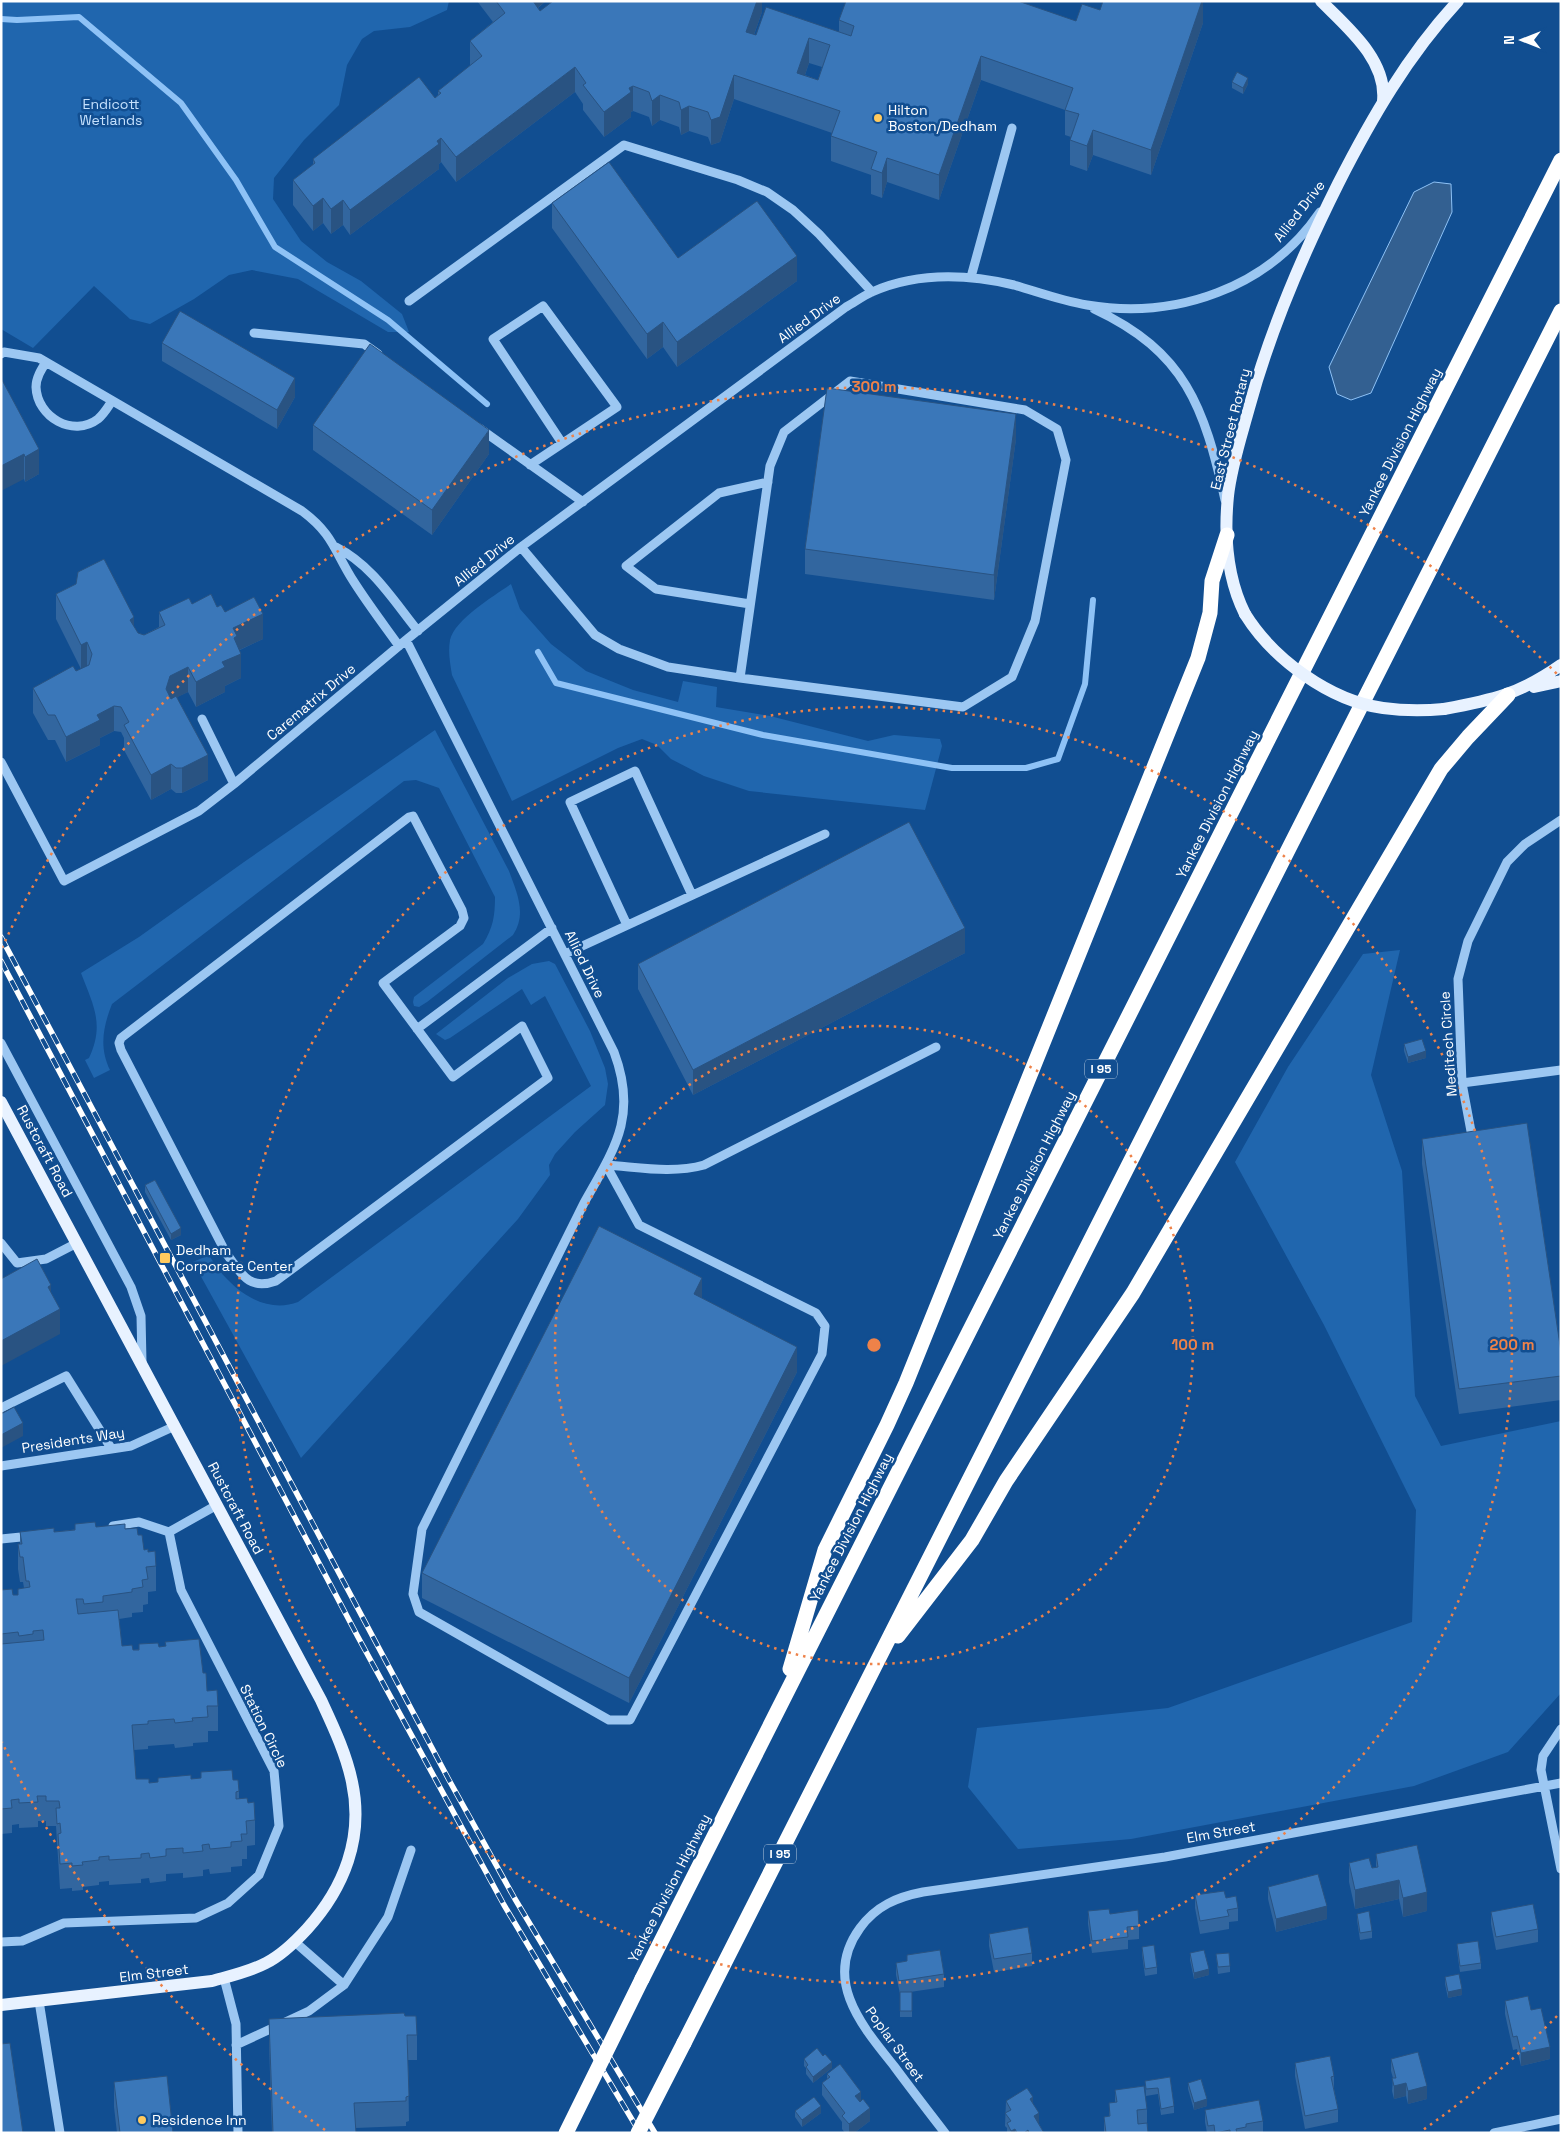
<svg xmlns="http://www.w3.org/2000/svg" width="1562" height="2134" viewBox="0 0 1562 2134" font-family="'Space Grotesk',sans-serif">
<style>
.green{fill:#2066ae}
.water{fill:#336091;stroke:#8ec2f6}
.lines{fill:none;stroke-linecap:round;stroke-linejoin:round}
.stream{stroke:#8ec2f6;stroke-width:6}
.minor{stroke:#9cc7f2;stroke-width:9}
.major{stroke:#e8f2ff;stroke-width:12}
.highway{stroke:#fff;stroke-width:15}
.rail-casing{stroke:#fff;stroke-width:5.5}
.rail{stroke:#114e91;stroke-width:4;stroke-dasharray:11;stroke-linecap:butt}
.major-bridge{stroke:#e8f2ff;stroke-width:12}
.highway-bridge{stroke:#fff;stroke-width:15}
.wall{fill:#32669f;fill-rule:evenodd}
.shaded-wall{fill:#295382}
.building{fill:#3a77b9;stroke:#295382;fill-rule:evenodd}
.ring{fill:none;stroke:#ee8249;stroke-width:2.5;stroke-dasharray:2.5 5}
.poi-dot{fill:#ffca5e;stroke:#114e91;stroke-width:2}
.labels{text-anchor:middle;stroke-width:5;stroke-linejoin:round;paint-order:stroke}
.shield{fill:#114e91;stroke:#b8cade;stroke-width:1}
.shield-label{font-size:12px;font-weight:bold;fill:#fff}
.park-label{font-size:14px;fill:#c4e0fd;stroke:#114e91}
.poi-label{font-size:14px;fill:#fff;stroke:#114e91;text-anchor:start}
.street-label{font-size:14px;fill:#fff;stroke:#114e91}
.centre{fill:#ee8249;stroke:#114e91;stroke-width:2.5}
.ring-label{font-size:15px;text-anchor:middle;font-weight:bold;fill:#ee8249;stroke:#114e91;stroke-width:5;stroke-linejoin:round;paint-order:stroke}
</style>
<rect width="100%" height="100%" fill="#114e91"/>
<path class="green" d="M1,1H449L447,10L410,27L374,31L362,39L347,65L339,105L304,140L274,178L273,199L301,241L327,262L361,281L402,314L409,332H388L298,279L252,270L229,275L194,299L150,324L130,319L94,286L33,348L1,329Z
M511,584L520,609L551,644L586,671L633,690L678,702L683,681L717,687L716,707L770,716L868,741L894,735L940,739L942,746L925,810L749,791L704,776L671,759L657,745L642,739L618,748L512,801L452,675C450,663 448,652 450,640C455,619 494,596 511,584Z
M435,730L509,871C517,893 527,914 513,935L427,1002L419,1007L414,1006L413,1002L414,997L483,944C493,928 495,916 495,897L439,788L416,780L404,781L112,1004C103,1027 99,1047 110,1070L94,1078L85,1060L89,1058C105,1024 93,1005 81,973L139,937L244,862Z
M1400,950L1371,1075L1402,1171L1415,1396L1441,1446L1561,1421V1693L1508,1752L1414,1786L1131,1839L1018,1849L968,1787L977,1728L1168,1708L1412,1622L1416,1510L1324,1325L1235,1162L1288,1067L1363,954Z
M549,961L555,964L590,1031L605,1068L608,1084L605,1105L575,1132L555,1154L549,1165L550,1175L518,1219L301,1458L193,1262L209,1255C226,1285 262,1316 298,1302L591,1086L545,996L531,1005L522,989L450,1038L445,1040L436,1034L508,978L532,964Z"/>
<path class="water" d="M1434,182L1451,184L1452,212L1371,393L1351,400L1337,394L1329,367L1414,192Z"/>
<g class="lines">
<path class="stream" d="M1,19L17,20L79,17L181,103L236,180L275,247L388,320L487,404
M538,652L556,683L763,735L952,768H1026L1058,759L1085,684L1093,600"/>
<path class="minor" d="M971,277L1012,128
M409,301L624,145L738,180L767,192L793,210L819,234L872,292
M1094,309C1186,352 1204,407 1225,500
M254,333L364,344L378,354
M1,354L4,352L39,358L302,511C334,535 334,551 354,582C368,604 384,625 399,646
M46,362C41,370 36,378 36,387C37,417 73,438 98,419C104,414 108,407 112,401
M479,428L583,502
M530,465L617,407L543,306L493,339L562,443
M336,547C372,565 393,600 418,631
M521,547L595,635L619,649L668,667L740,678L770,466L784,432L850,381L1025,410L1057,429L1066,460L1035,621L1012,677L963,707L740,678
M750,604L656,589L626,566L719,493L768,482
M406,640L614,1052C638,1116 615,1148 584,1203L422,1529L413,1594L419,1612L609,1720H630L822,1354L825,1326L816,1313L639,1225L606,1165
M1,762L64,881L199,811L234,784L202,719
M234,784L406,640L521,547L846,307C855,302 863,296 872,292C917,272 967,274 1014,285C1038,292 1062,301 1087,305C1176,320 1268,288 1320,212
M413,816L462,910L464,918L460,926L383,983L453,1077L522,1026L548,1078L276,1281C248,1291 241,1273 226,1253L121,1050L119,1043L121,1038L409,817Z
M627,925L570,802L635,771L692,895
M565,954L825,834
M417,1029L552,928
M1,1043L131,1287L141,1316L142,1362
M1462,1083L1561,1070
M1473,1142L1462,1083L1458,979L1468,941L1507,862L1525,844L1561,820
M606,1165C638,1167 672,1174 704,1165L936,1047
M1,1243L17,1263L46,1259L77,1243
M1,1408L66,1376L111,1448
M1,1466L131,1446L175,1426
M113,1526L139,1522L169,1532L217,1505
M1,1539L31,1536
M1561,1729L1543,1756L1541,1770L1561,1869
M1,1942L22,1941L64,1923L196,1918L228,1903L259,1875L279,1826L274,1771L181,1590L169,1532
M295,1942L344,1985
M224,1978L236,2024L238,2133
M39,2001L60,2133
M236,2045L309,2011L344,1985L388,1917L411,1850
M945,2133C928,2111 911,2089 894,2066C862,2026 822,1980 860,1928C876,1906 897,1897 923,1892L1165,1857L1561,1783
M1494,2133L1561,2119"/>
<path class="major" d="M1321,1C1348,28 1387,60 1383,101
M1245,614C1227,578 1224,536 1228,496C1231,467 1241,437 1249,408C1270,330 1302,256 1338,184C1371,119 1408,55 1458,1
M1534,687L1561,681
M1444,709C1493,700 1520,694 1561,665
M1,1102L321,1700C333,1726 346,1753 352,1782C364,1838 344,1888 307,1929C295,1942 282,1955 266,1963C249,1972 230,1976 212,1981L1,2005"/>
<path class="highway" d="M898,1636L972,1540L1006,1481L1133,1293L1441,769L1468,737L1508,695
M790,1669L825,1550L887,1425L906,1383L1198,658L1210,613L1212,581L1227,535
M642,1979L1561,160
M684,2043L1561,311"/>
<g class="rail-casing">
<path id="rail" d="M1,937L449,1780L515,1899L655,2133
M1,961L358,1637L504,1905L640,2133"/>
</g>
<use href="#rail" class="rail"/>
<path class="major-bridge" d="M1245,614C1273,659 1330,701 1383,708C1404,711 1424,711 1444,709"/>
<path class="highway-bridge" d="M566,2133L642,1979
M638,2133L684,2043"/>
</g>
<path class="wall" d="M477,1H546L538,8L540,11L762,1V12L754,35H756L839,32V20L1076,21L1100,10L1203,1V23L1151,175L1093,155L1087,171L1070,165V140L1071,137L1065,135V110L981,80L939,200L887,182L882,198L871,194V175L831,161V136L832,133L734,99L720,142L711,145L708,137L689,131L681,135L679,127L660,120L652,126L649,117L633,111L631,112V117L604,137L583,110V104L575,92L456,182L441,162L439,164V169L350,235L343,225L331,234L323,223L313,231L293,205V180L313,165V159L435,98L438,95V91L470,66V41L493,22ZM809,63L822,67L818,80L805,75Z
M1232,82L1248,84L1243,94L1232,88Z
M552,203L678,258L797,281L677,367L663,347L647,359L552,228Z
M162,343L295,397L277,429L162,361Z
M1,378L39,474L25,482L24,479Z
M313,425L489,454L432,535L313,450Z
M1016,439L994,600L805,574V549Z
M76,584L134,627L138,633L144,635L159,627V612L192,604L217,607L263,639L240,650L241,678L225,686V692L196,707L188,692L177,697L208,780L182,793H176L171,789L151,800L124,750V738L121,732L114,731L100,738V745L66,762L55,740H48L33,713V688L81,669L56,619V594Z
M965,953L693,1095L638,989V964Z
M1404,1044L1426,1058L1408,1063L1404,1051Z
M1422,1139L1561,1352V1400L1459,1414L1422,1164Z
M145,1185L181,1235L171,1240L145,1192Z
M702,1299L797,1372L629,1703L422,1598V1573Z
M96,1527L125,1529L138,1535L144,1550L148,1552L156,1566V1591L148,1592V1604L143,1605V1612L132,1613V1617L119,1619L122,1646L133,1650L159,1647L203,1673L207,1691L218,1706V1731H208V1742L193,1743V1746L175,1748L174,1744L148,1746V1749L134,1750L136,1779L149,1783L191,1779L233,1780L239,1791V1799L248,1803L255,1820V1845L247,1846V1859H242V1866L231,1867V1872L210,1874L209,1869L203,1870V1876L183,1878V1873L166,1874V1881L150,1883L149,1878L141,1879V1883L109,1885V1881L99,1882V1885L83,1887V1890L72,1891V1888L60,1889L56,1826H46V1821H38V1827L19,1828V1824L12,1825V1833L1,1834V1590L13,1595H18V1589L24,1588L23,1582H20L18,1569V1544H20V1532H54Z
M1376,1854L1427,1911L1403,1917L1399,1899L1355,1909L1349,1882V1863L1372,1868L1376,1867Z
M1268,1887L1327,1919L1276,1932L1268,1899Z
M1195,1895L1226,1898L1238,1908V1921L1229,1922V1929L1200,1934L1195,1908Z
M1088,1911L1110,1914L1139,1926V1939L1128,1940V1949L1092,1953L1088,1924Z
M1491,1912L1538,1929V1942L1496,1950L1491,1924Z
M1357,1914L1372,1931V1938L1360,1940L1357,1920Z
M989,1934L1032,1953V1966L994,1972L989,1946Z
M1457,1944L1481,1963V1969L1460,1972L1457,1951Z
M1142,1947L1157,1967V1974L1145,1976L1142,1954Z
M1190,1953L1209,1975L1194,1979L1190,1960Z
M1216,1954L1230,1966V1972L1218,1974Z
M907,1955L944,1974V1987L910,1992H912V2017H900V1994L896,1975V1963L907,1961Z
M1445,1977L1462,1995L1448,1998L1445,1984Z
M1505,2001L1531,2010L1550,2059L1521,2066L1517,2049L1513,2050L1505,2014Z
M405,2016L417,2035V2060H408L409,2121L406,2122V2126L355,2128L356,2133H272L269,2044V2019Z
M804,2059L832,2068L813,2083L806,2074V2068L804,2066Z
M1391,2059L1427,2099L1408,2104L1406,2096L1394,2099L1392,2091L1393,2078L1391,2071Z
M1295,2063L1334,2076V2089L1338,2109V2122L1305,2129L1295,2076Z
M827,2074L861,2101L870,2121L854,2133H845L842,2129V2122L822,2095V2083L827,2079Z
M1170,2077L1174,2106V2113L1161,2115L1158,2094L1146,2096L1145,2081Z
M114,2082L173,2133H117L114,2107Z
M1188,2083L1207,2106L1194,2110L1188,2089Z
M1115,2090L1147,2109V2123L1148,2133H1104V2117L1109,2116V2103L1115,2102Z
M1006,2101L1033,2104L1039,2124L1044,2133H1007V2128L1005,2126Z
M1205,2110L1263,2121V2133H1207L1205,2122Z
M795,2111L821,2113L802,2127L795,2117Z"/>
<path class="shaded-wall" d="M526,1H546L526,17Z
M757,1H762V12L746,57V32Z
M1202,1H1203V23L1151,175V150Z
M809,38V63L797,98V73Z
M981,56V80L939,200V175Z
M575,67V92L456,182V157Z
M734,75V99L720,142L711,145V120Z
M1248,78V84L1243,94V88Z
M633,86V111L631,112V117L604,137V112L629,88Z
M660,95V120L652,126V101Z
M689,106V131L681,135V110Z
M1093,130V155L1087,171V146Z
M441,138V162L439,164V169L350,235V210Z
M887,158V182L882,198V173Z
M323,198V223L313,231V206Z
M343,200V225L331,234V209Z
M797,256V281L677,367V342Z
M663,322V347L647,359V334Z
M295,378V397L277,429V410Z
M1016,414V439L994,600V575Z
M489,430V454L432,535V510Z
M39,449V474L25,482V457Z
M24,454V479L1,491V466Z
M263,614V639L237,651L241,654V678L225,686V692L196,707V682L222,662L233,628Z
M134,617V642L130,620Z
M87,642V667L81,670V645Z
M188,667V692L170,701L166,689L170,676Z
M114,706V731L100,738V745L66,762V737L97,715Z
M208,755V780L182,793V768Z
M171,764V789L151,800V775Z
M965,928V953L693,1095V1070Z
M1426,1051V1058L1408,1063V1057Z
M181,1228V1235L171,1240V1234Z
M702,1278V1303L694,1294Z
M51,1285V1310L48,1287Z
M60,1309V1334L1,1366V1341Z
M797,1347V1372L629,1703V1678Z
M23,1423V1436L1,1448V1435Z
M1399,1880V1899L1355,1909V1890Z
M1427,1892V1911L1403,1917V1898Z
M1327,1906V1919L1276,1932V1919Z
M1209,1969V1975L1194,1979V1973Z
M1462,1989V1995L1448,1998V1992Z
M1550,2047V2059L1521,2066V2053Z
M832,2062V2068L813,2083V2077Z
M1406,2083V2096L1394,2099V2086Z
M1427,2086V2099L1408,2104V2091Z
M861,2092V2104L855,2096Z
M1033,2097V2110L1030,2099Z
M1207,2099V2106L1194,2110V2103Z
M821,2106V2113L802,2127V2120Z
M870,2108V2121L854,2133H849V2124Z
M1039,2113V2126L1034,2116Z
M1015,2129V2133H1011V2131Z"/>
<path class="building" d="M496,1H533L540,11L553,1H757L746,32L756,35L766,7L851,36L854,26L839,20L846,1H1018L1076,21L1082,4L1100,10L1103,1H1202L1151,150L1093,130L1087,146L1070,140L1079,114L1065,110L1073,88L981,56L939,175L887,158L882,173L871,169L877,152L831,136L840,111L734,75L720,117L711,120L708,112L689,106L681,110L679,102L660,95L652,101L649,92L633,86L629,88L631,92L604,112L583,85L586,83L575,67L456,157L441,138L437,141L439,144L350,210L343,200L331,209L323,198L313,206L293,180L315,163L313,159L419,77L435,98L441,93L438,91L482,56L470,41L505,13ZM809,38L830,45L818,80L797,73Z
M1237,72L1248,78L1243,88L1232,82Z
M609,162L678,258L757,201L797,256L677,342L663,322L647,334L552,203Z
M180,311L295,378L277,410L162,343Z
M370,344L489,430L432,510L313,425Z
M1,378L39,449L25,457L24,454L1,466Z
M827,388L1016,414L994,575L805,549Z
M104,559L134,617L130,620L138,633L144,635L165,625L159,612L189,598L192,604L211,594L217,607L221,605L225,612L254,597L263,614L233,628L237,636L234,638L241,654L222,662L225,667L196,682L188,667L170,676L166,689L171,699L176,696L208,755L182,768H176L171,764L151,775L124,725L129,722L121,707L114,706L97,715L100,720L66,737L55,715H48L33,688L73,666L76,671L89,665L92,654L87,642L81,645L56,594L76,584L78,572Z
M909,822L965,928L693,1070L638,964Z
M1422,1039L1426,1051L1408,1057L1404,1044Z
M1527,1123L1561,1352V1376L1459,1389L1422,1139Z
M155,1180L181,1228L171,1234L145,1185Z
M599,1226L702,1278L694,1294L797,1347L629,1678L422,1573Z
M37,1259L51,1285L48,1287L60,1309L1,1341V1279Z
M14,1407L23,1423L1,1435V1414Z
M95,1522L96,1527L125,1524V1529L137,1528L138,1535H142L144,1550L148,1549V1552L155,1551L156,1566L146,1567L148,1579L142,1580L143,1587L132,1589V1592L103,1596V1602L84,1604L83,1599H76L78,1614L118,1610L122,1646L132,1645L133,1650H139V1644L158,1643L159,1647L166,1646L165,1642L199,1639L203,1673H206L207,1691L217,1690L218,1706H207L208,1717L192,1718L193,1721L175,1723L174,1719L148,1721V1724L132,1725L136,1779H149V1783L158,1782V1778L191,1775V1779L201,1778V1772L232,1770L233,1780H238L239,1791L236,1792V1799L247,1798L248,1803L254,1802L255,1820L246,1821L247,1834H241L242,1841L231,1842V1847L210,1849L209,1844L202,1845L203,1851L183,1853V1848L166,1849V1856L150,1858L149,1853L141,1854V1858L109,1860V1856L99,1857V1860L82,1862L83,1865L72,1866V1863L60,1864L58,1834L61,1833L60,1823L57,1824L56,1808H60L59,1801H46V1796H37L38,1802L19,1803V1799L11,1800L12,1808L1,1809V1644L44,1640L43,1630L33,1631V1634L19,1636L18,1632L1,1634V1590L12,1589L13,1595H18V1589L30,1587L29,1581H26L23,1557H20L18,1544H22L20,1532L54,1528V1532L75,1530V1524Z
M1417,1845L1427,1892L1403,1898L1399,1880L1355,1890L1349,1863L1369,1858L1372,1868L1378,1867L1376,1854Z
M1318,1874L1327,1906L1276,1919L1268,1887Z
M1224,1891L1226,1898L1236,1896L1238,1908L1227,1910L1229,1916L1200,1921L1195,1895Z
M1533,1904L1538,1929L1496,1937L1491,1912Z
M1109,1909L1110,1914L1138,1910L1139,1926L1127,1927L1128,1937L1092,1941L1088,1911Z
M1369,1911L1372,1931L1360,1933L1357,1914Z
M1028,1927L1032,1953L994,1959L989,1934Z
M1478,1941L1481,1963L1460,1966L1457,1944Z
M1154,1945L1157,1967L1145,1969L1142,1947Z
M940,1950L944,1974L899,1981L896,1963L907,1961V1955Z
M1204,1950L1209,1969L1194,1973L1190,1953Z
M1229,1953L1230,1966L1218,1967L1216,1954Z
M1459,1974L1462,1989L1448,1992L1445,1977Z
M900,1992H912V2011H900Z
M1528,1996L1531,2010L1541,2008L1550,2047L1521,2053L1517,2036L1513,2037L1505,2001Z
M404,2013L405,2016H416L417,2035H407L409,2096L406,2097V2101L354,2103L356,2133H273L269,2019Z
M10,2043L23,2133H1V2044Z
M817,2048L823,2056L825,2054L832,2062L813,2077L806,2067L808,2065L804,2059Z
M1418,2052L1427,2086L1408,2091L1406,2083L1394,2086L1392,2078H1396L1391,2059Z
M1330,2056L1334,2076L1331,2077L1338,2109L1305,2116L1295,2063Z
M840,2064L861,2092L855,2096L860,2102L863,2099L870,2108L849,2124L842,2116L845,2113L822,2083L830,2077L827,2074Z
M167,2076L173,2133H120L114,2082Z
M1170,2077L1174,2106L1161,2109L1158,2088L1146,2089L1145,2081Z
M1201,2079L1207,2099L1194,2103L1188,2083Z
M1144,2086L1147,2109L1137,2110L1138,2124L1147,2123L1148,2133H1106L1104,2117L1110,2116L1109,2103L1117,2102L1115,2090Z
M1027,2088L1033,2097L1030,2099L1039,2113L1034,2116L1044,2133H1029L1028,2130L1024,2133H1017L1015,2129L1011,2131L1007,2123L1011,2121L1005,2113L1011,2110L1006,2101Z
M814,2097L821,2106L802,2120L795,2111Z
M1259,2100L1263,2121L1246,2124V2127L1236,2129L1237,2133H1230V2130L1215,2133L1214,2125L1208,2126L1205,2110Z"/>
<g class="ring">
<circle cx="874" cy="1345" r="319"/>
<circle cx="874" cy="1345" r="638"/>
<path d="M1557 2016A958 958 0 0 1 1423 2130M325 2130A958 958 0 0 1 2 1742M2 948A958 958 0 0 1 1557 674"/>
</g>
<g class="poi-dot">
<circle cx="878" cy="118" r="5"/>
<rect x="159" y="1252" width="12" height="12" rx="2.5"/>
<circle cx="142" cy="2120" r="5"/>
</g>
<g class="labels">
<g class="shield">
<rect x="1085" y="1059.5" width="32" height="19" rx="4"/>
<rect x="764" y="1844.5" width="32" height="19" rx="4"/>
</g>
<g class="shield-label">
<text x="1101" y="1073">I 95</text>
<text x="780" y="1858">I 95</text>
</g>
<g class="park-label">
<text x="111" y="109">Endicott<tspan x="111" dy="16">Wetlands</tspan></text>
</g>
<g class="poi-label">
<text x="888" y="115">Hilton<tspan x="888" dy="16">Boston/Dedham</tspan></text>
<text x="176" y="1255">Dedham<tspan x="176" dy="16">Corporate Center</tspan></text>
<text x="152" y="2125">Residence Inn</text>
</g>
<g class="street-label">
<text transform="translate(1299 211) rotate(-52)" y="5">Allied Drive</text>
<text transform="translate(809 318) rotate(-36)" y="5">Allied Drive</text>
<text transform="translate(1230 429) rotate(-76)" y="5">East Street Rotary</text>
<text transform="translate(1400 442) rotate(-63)" y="5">Yankee Division Highway</text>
<text transform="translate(484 560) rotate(-39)" y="5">Allied Drive</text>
<text transform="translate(311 702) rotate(-40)" y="5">Carematrix Drive</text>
<text transform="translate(1217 804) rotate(-63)" y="5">Yankee Division Highway</text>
<text transform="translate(585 964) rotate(64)" y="5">Allied Drive</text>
<text transform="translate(1448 1044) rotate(-94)" y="5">Meditech Circle</text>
<text transform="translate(45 1151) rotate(62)" y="5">Rustcraft Road</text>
<text transform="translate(1034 1165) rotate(-63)" y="5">Yankee Division Highway</text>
<text transform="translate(73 1440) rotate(-9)" y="5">Presidents Way</text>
<text transform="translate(236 1508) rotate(62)" y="5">Rustcraft Road</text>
<text transform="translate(851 1527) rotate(-63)" y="5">Yankee Division Highway</text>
<text transform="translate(264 1726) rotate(64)" y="5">Station Circle</text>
<text transform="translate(1221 1832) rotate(-10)" y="5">Elm Street</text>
<text transform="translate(669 1888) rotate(-63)" y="5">Yankee Division Highway</text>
<text transform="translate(154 1973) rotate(-7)" y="5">Elm Street</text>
<text transform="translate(895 2044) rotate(54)" y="5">Poplar Street</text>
</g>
</g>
<circle cx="874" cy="1345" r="8" class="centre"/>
<g class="ring-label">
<text x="874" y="392">300 m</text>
<text x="1193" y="1350">100 m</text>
<text x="1512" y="1350">200 m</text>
</g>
<rect width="1562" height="2134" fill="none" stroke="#ffffff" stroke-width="5"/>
<g transform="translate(1522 40) rotate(270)" stroke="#114e91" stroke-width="4" paint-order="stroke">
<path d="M0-4L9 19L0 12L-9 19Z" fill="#ffffff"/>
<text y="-8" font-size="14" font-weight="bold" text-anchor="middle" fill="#ffffff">N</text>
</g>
</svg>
